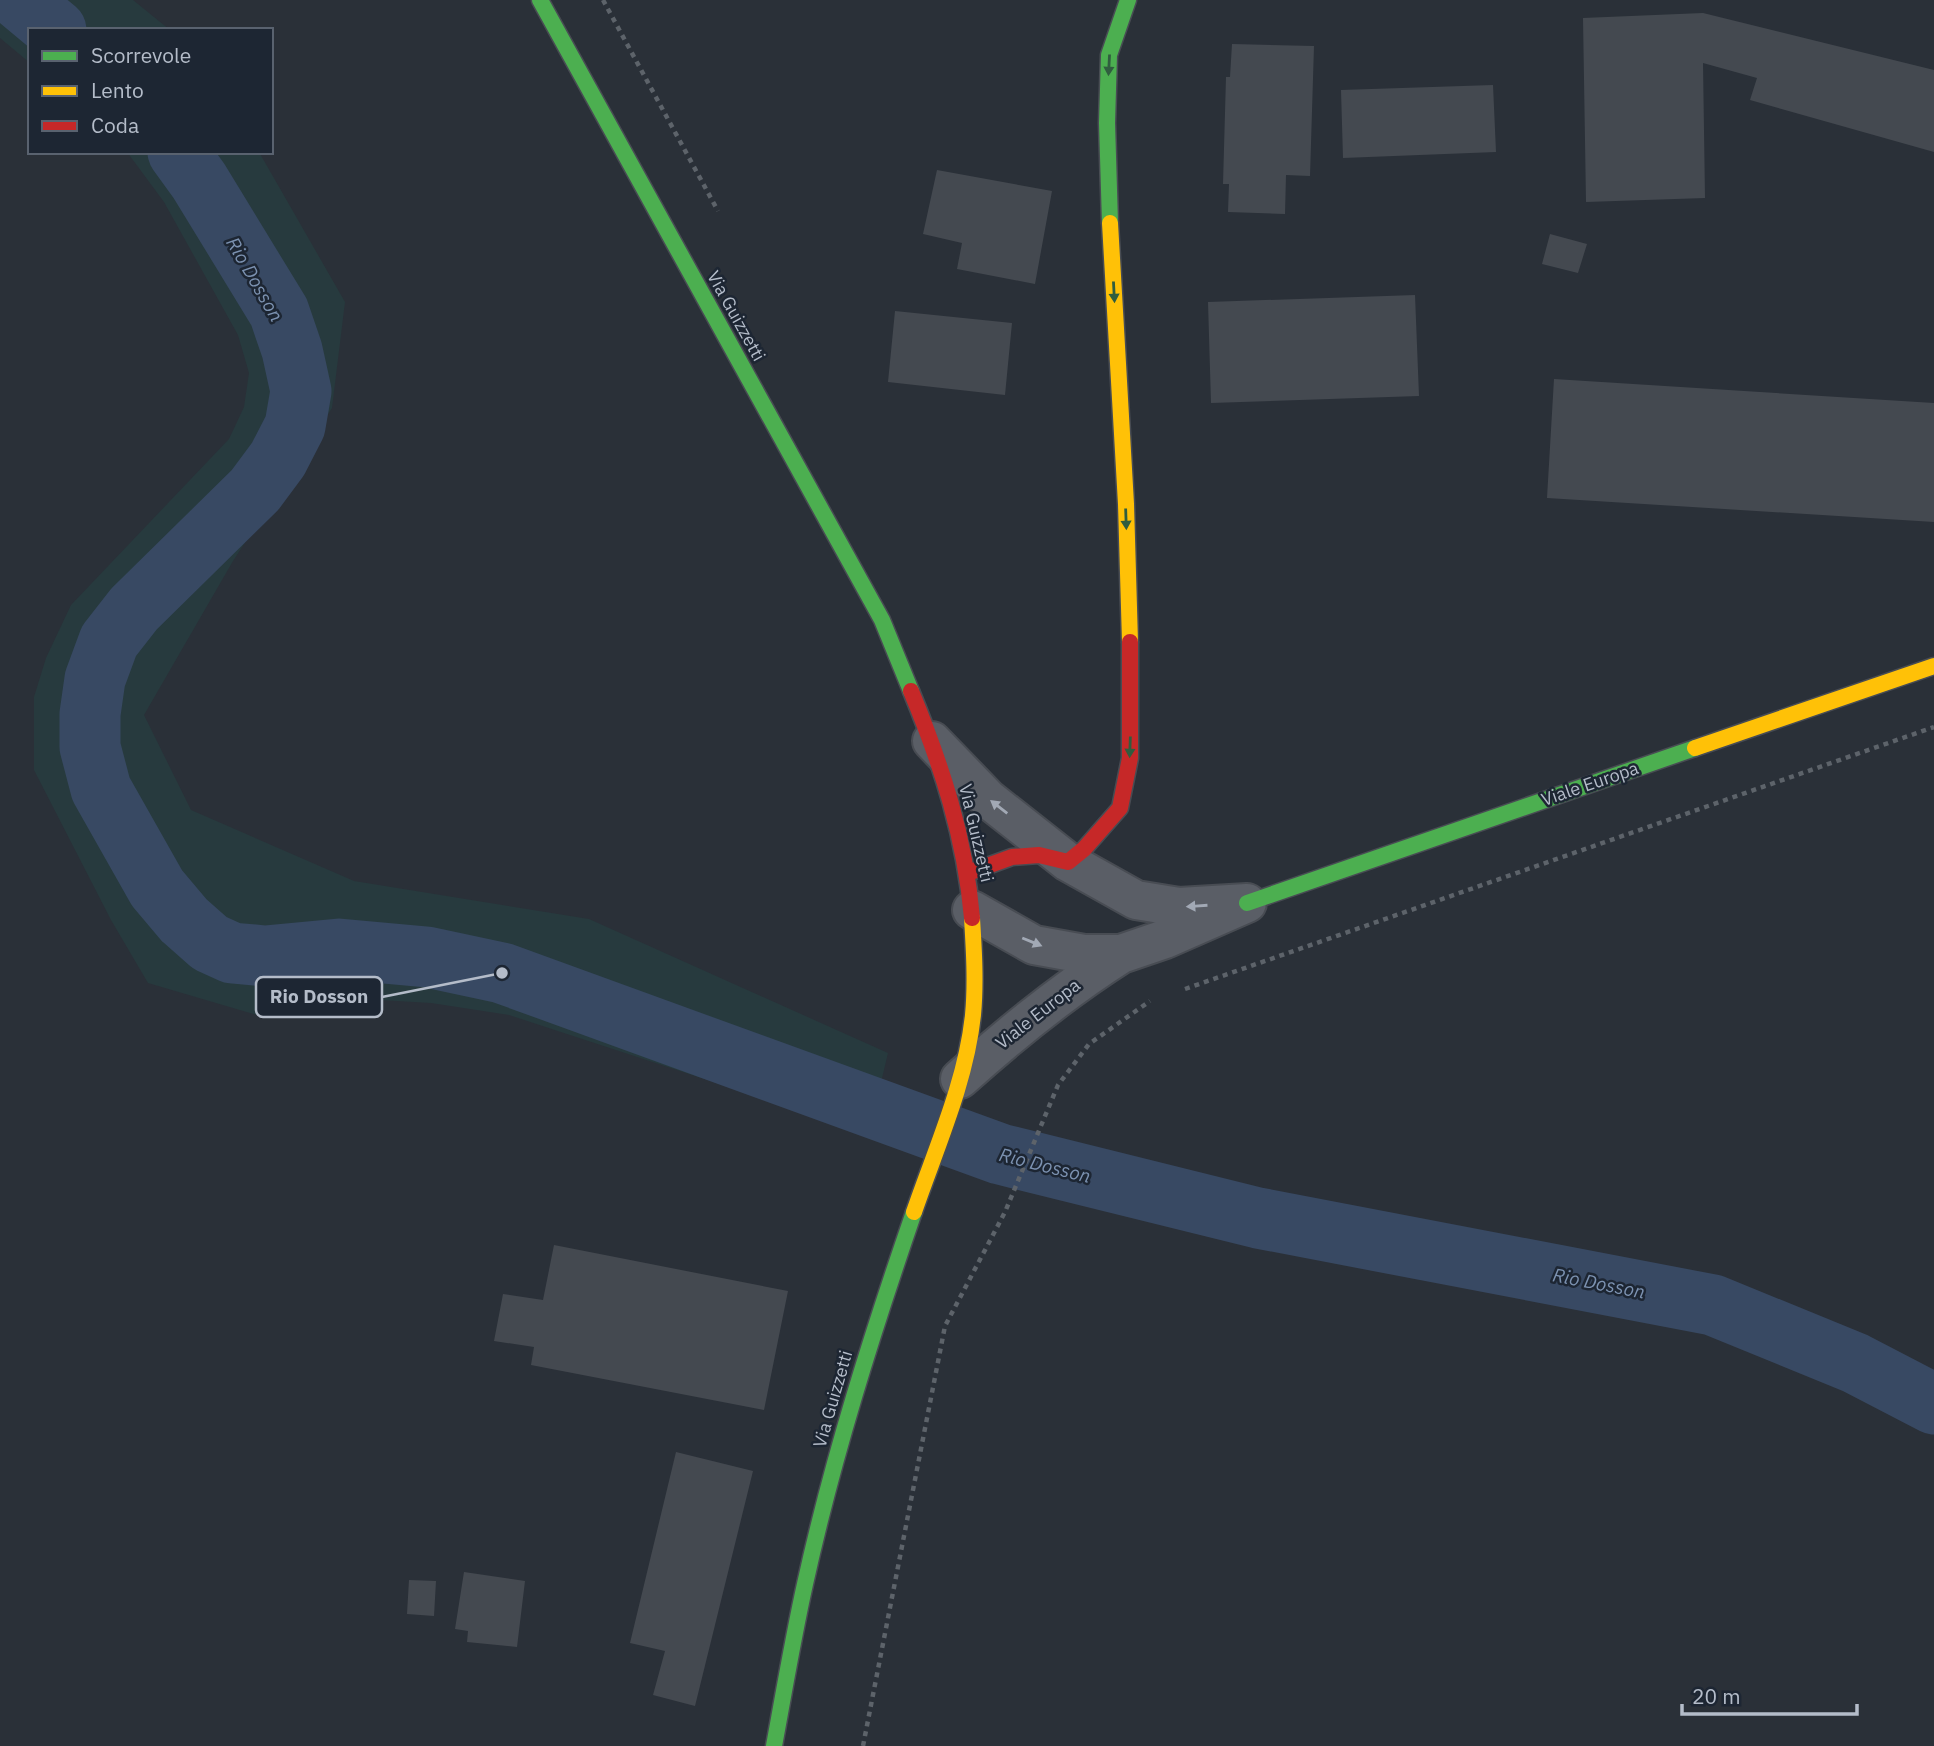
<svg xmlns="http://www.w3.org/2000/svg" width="1934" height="1746" viewBox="0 0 1934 1746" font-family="'IBM Plex Sans',sans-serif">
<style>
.green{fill:#273a3e}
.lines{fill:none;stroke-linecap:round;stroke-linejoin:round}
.canal{stroke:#384963;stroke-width:61}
.building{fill:#444950}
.street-casing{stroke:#484c53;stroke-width:42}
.fast-casing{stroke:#484c53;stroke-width:19}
.slow-casing{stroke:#484c53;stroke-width:19}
.jam-casing{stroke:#484c53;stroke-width:19}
.path{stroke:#5d636a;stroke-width:4.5;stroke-dasharray:5 5;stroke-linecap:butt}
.street{stroke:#5a5e66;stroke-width:38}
.fast{stroke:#4caf50;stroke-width:16}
.slow{stroke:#ffc107;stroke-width:16}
.jam{stroke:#c62828;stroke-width:16}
.oneway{fill:#305d3f}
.oneway2{fill:#a2a9b5}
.labels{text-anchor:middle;stroke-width:5;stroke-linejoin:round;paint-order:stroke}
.street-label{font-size:18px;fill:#b4bcc9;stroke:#1d2633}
.water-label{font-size:19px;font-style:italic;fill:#7c92b1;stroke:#1d2633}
.leader{fill:none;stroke:#b4bcc9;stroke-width:2.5}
.callout-dot{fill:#b4bcc9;stroke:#1d2633;stroke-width:2.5}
.callout{fill:#1d2633;stroke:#b4bcc9;stroke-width:2.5}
.callout-label{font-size:19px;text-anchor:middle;font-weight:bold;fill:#b4bcc9}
</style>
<rect width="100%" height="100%" fill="#2a3038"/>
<path class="green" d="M0,0H133L170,30H30V63L0,38Z
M127,152H259L345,302L332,408L233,561L144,715L191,810L354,881L589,919L888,1053L869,1133L509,1015L431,1003L363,999L257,1015L148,983L111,920L34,770V697L46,658L71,605L229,439L244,407L249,373L238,335L164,202Z"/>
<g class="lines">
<path class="canal" d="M20,0L56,30
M178,152L199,181L279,312L292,350L301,391L295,426L278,459L255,490L134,609L109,641L95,679L90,714V747L101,789L157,888L184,920L210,943L232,953L265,956L339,949L427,957L502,973L1000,1154L1258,1218L1713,1305L1855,1363L1934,1404"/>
</g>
<path class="building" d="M1703,13L1934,70V152L1750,100L1757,78L1703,63L1705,198L1586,202L1583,18Z
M1232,44L1314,46L1310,176L1286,175L1285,214L1228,212L1229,184H1223L1226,77H1230Z
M1493,85L1496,152L1343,158L1341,90Z
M937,170L1052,191L1035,284L957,269L962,243L923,234Z
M1550,234L1587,244L1578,273L1542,264Z
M1415,295L1419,396L1211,403L1208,302Z
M895,311L1012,323L1005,395L888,382Z
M1554,379L1934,403V522L1547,498Z
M554,1245L788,1291L764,1410L531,1365L534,1347L494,1341L503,1294L543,1300Z
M676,1452L753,1471L695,1706L653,1695L665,1651L630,1643Z
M464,1572L525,1581L517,1647L467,1642L468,1631L455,1629Z
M409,1580L436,1581L434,1616L407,1614Z"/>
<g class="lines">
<g class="street-casing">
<path id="street" d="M932,741L988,799L1068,862L1136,900L1179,907L1247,903L1165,939L1121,954H1084L1034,945L972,910
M960,1079C1011,1033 1063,991 1121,954"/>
</g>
<g class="fast-casing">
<path id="fast" d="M540,0L882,620L911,691
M1110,223L1107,123L1109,55L1128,0
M1247,903L1695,748
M774,1746C784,1692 793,1638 805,1584C833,1457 872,1334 914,1212"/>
</g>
<g class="slow-casing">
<path id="slow" d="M1110,223L1126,504L1130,642
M1695,748L1934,666
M914,1212C936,1148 966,1082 973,1015C976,983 974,950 972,918"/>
</g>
<g class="jam-casing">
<path id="jam" d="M911,691C942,766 965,837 972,918
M968,873L1012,857L1039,855L1068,862L1084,849L1120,808L1130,758V642"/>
</g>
<path class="path" d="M603,0L718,211
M1185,989L1934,727
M863,1746L945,1326L1005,1212L1058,1085L1089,1044L1150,1001"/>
<use href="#street" class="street"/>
<use href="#fast" class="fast"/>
<use href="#slow" class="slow"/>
<use href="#jam" class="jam"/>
</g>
<defs><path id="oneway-solid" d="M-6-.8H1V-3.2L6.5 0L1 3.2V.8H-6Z" transform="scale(1.75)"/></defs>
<g class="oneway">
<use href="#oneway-solid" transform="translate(1109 65) rotate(93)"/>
<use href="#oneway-solid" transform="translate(1114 292) rotate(87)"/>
<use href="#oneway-solid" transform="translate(1126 519) rotate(88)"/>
<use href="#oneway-solid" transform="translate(1130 747) rotate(92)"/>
</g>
<g class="oneway2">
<use href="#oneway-solid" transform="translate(999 807) rotate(-142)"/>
<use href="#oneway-solid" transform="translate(1197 906) rotate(176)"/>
<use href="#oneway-solid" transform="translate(1032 942) rotate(22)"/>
</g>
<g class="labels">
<g class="street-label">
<text transform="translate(736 316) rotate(61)" y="6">Via Guizzetti</text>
<text transform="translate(1590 784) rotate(-19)" y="6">Viale Europa</text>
<text transform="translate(976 833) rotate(77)" y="6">Via Guizzetti</text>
<text transform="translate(1038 1014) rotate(-38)" y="6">Viale Europa</text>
<text transform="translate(833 1399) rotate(-74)" y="6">Via Guizzetti</text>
</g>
<g class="water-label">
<text transform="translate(255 279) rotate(60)" y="7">Rio Dosson</text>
<text transform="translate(1045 1165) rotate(14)" y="7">Rio Dosson</text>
<text transform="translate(1599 1283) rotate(11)" y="7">Rio Dosson</text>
</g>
</g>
<path class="leader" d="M502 973L382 997"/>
<circle class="callout-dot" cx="502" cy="973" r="7"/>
<rect class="callout" x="256" y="977" width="126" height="40" rx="7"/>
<g class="callout-label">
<text x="319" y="1003">Rio Dosson</text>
</g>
<rect x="28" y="28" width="245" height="126" fill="#1d2633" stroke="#59626f" stroke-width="2"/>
<rect x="42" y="51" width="35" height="10" fill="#4caf50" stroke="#59626f" stroke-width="2"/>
<text x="91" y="63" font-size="21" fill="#b4bcc9">Scorrevole</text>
<rect x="42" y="86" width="35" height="10" fill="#ffc107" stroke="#59626f" stroke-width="2"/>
<text x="91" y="98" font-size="21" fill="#b4bcc9">Lento</text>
<rect x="42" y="121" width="35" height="10" fill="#c62828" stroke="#59626f" stroke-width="2"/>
<text x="91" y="133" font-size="21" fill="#b4bcc9">Coda</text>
<path d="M1682 1704v10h175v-10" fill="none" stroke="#b4bcc9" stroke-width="3.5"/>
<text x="1692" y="1704" font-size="21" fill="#b4bcc9" stroke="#1d2633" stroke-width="5" paint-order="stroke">20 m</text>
</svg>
